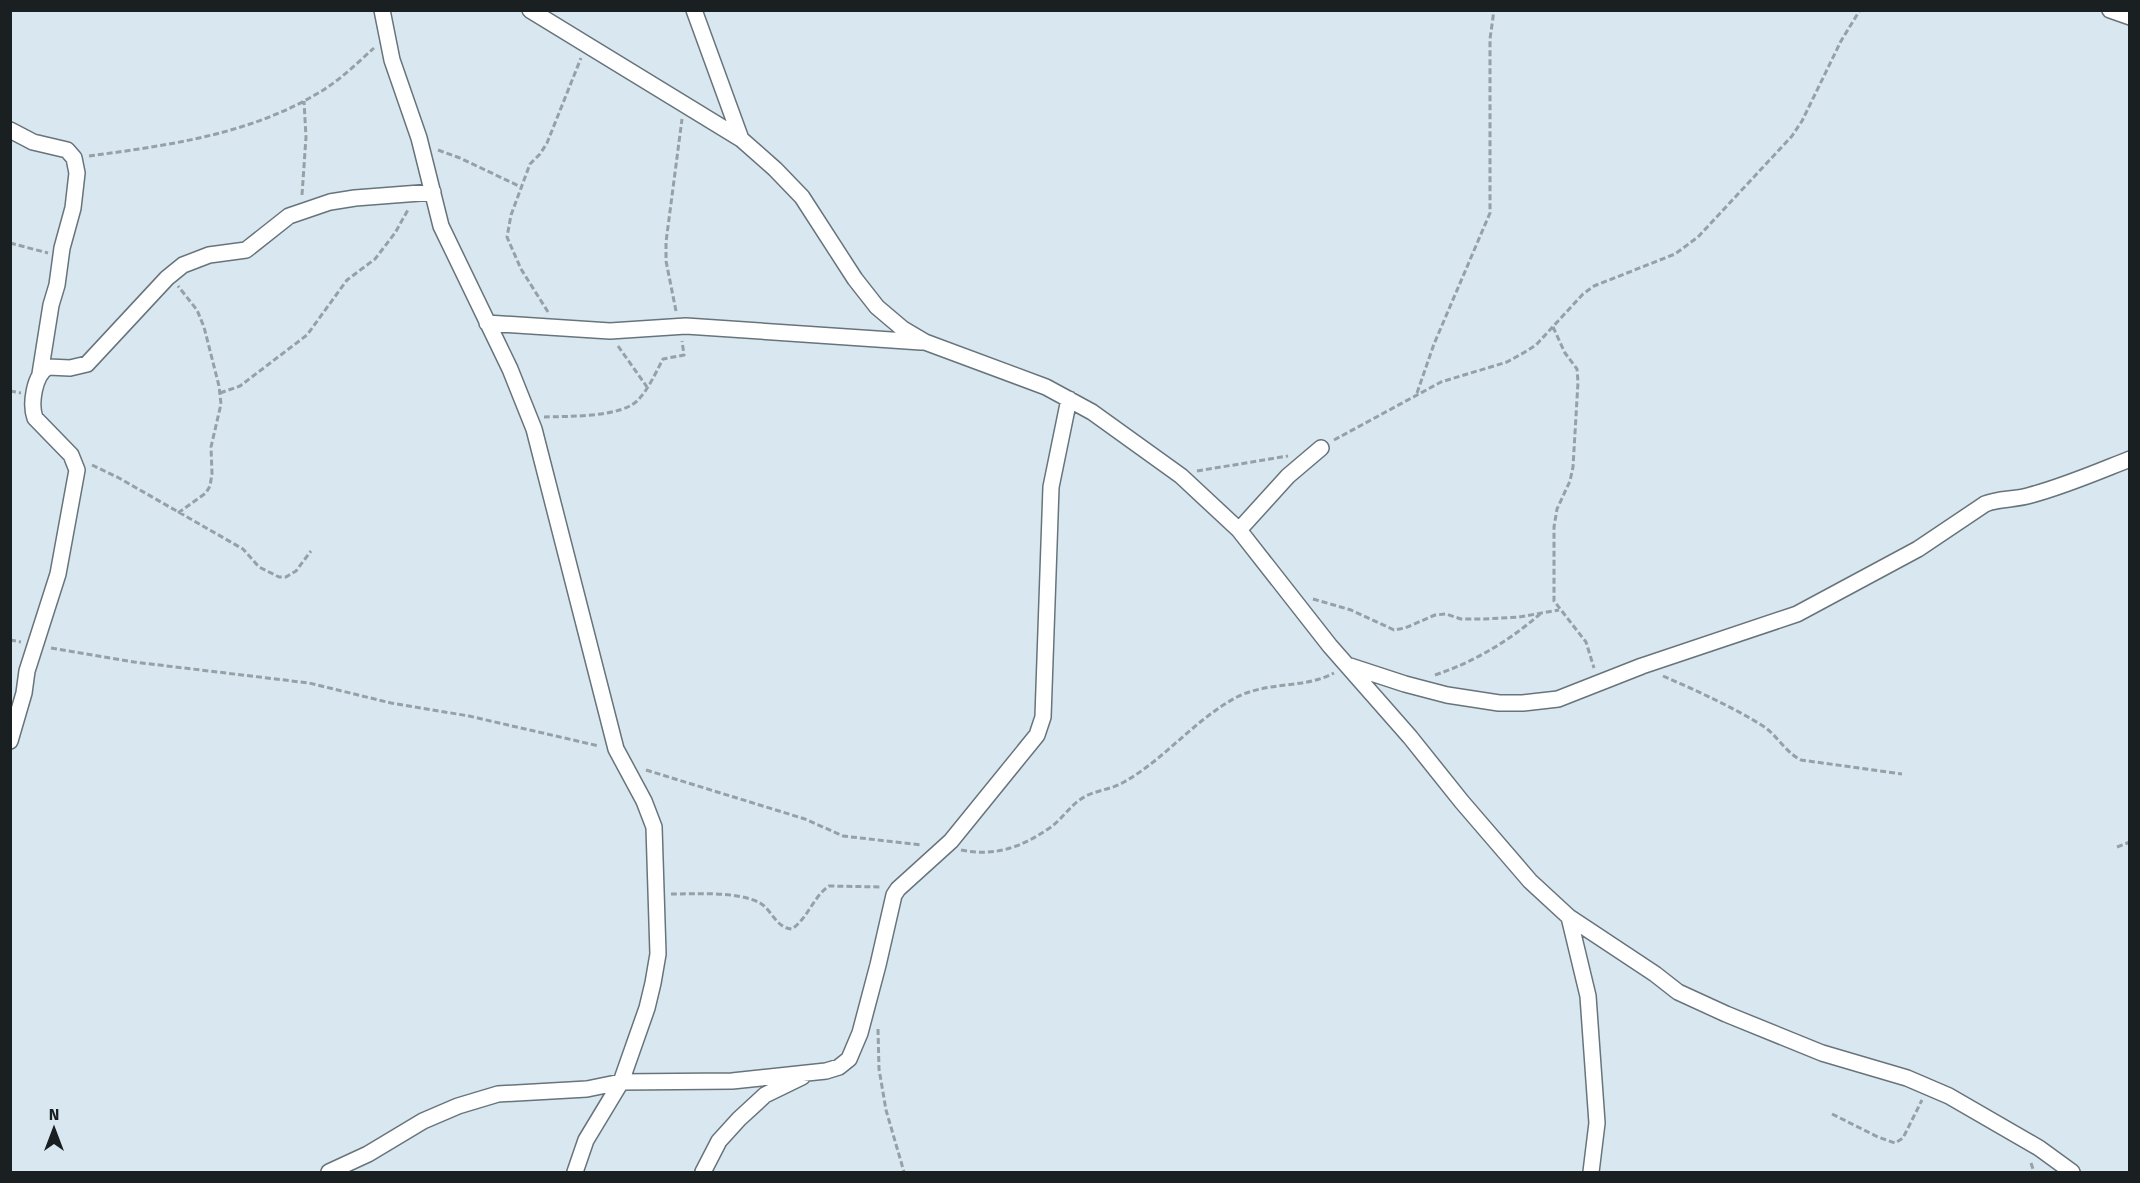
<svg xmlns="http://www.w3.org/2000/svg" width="2140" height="1183" viewBox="0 0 2140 1183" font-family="'Fira Sans',sans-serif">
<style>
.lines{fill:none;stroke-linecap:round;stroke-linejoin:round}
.street-casing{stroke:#67747b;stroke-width:18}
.path{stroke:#96a0a7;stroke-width:3;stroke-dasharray:6 3;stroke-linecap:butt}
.street{stroke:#fff;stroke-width:15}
</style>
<rect width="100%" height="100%" fill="#d9e7f0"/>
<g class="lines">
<g class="street-casing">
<path id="street" d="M382,10L392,60L419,138L441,226L510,369L534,429L616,749L644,801L654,827L658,954L653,983L647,1008L621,1082L586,1140L575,1172
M530,10L741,139L775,169L802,197L855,279L877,307L903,329L925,342L1046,387L1092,412L1181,476L1239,530L1330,646L1410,737L1462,802L1530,881L1569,917L1655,974L1678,992L1726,1014L1822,1053L1907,1078L1949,1096L2039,1148L2072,1172
M694,10L741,139
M2110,10L2130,17
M10,130L33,142L67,150L74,158L77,173L73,208L62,248L57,285L51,305L40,374
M487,323L610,331L686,326L921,342
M1239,530L1288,476L1321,448
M1350,666L1405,684L1447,695L1499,703H1523L1558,699L1642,666L1797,614L1918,549L1985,504C1999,498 2016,500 2031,495C2065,486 2097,472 2130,459
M10,741L24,693L27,671L58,574L77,470L71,455L35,418C30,404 34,375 48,367L70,368L87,364L167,278L183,265L209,255L246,250L289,216L330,202L355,198L433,192
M1569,917L1588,996L1597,1123L1591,1172
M329,1172L368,1154L423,1121L458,1106L498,1094L587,1089L621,1082L732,1081L826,1071L839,1067L849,1059L860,1033L878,965L894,895L898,889L951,841L1037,735L1043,717L1051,487L1069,399
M703,1172L719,1141L739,1119L765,1095L802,1077"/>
</g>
<path class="path" d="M438,150L460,158L521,187
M89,156C164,146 246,135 313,96C336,84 355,65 374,48
M302,195L306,137L304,101
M10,243L48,253
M676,311L666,261V242L682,119
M548,312L521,269L507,237L511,215L530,164L540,154L547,143L581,58
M1553,327L1565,353L1577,369L1578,382L1573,467L1570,481L1557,509L1554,527V601L1586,642L1594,668
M618,346L647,387
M10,391L21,393
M220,393L240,386L307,335L347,280L375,259L395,233L409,208
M1417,393L1434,344L1490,213V39L1494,10
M544,417C568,416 623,418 639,399C649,388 656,372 663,359L684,355L682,341
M1334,440L1441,382L1507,362L1525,352L1536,345L1583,294L1594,286L1675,254L1698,237L1792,136L1802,121L1841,41L1860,10
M92,465L119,478L243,549L259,567L279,577H286L296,571L311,551
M1197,471L1288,456
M178,513L206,493L210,486L212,474L211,447L221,404L219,386L204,327L197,310L178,286
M1313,599L1351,610L1394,630L1405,628L1435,615L1446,614L1461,619H1484L1519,617L1559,610
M10,640L21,642
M51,648L134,662L309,683L391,703L469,716L599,746
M1435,675C1474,662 1509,641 1540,614
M1663,676C1697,691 1731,706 1763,726C1777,735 1785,752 1801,760L1902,774
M646,770L805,819L843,836L922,845
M2117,847L2130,842
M961,850C996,857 1022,847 1051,827C1062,819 1070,806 1081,799C1094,790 1111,790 1124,782C1165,759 1194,720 1237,697C1269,681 1304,689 1334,673
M671,894C694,894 739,891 760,903C772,910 776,928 792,929C808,918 813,897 829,886L882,887
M878,1029L879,1069L886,1110L904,1172
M1832,1114L1878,1137L1895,1143L1903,1138L1922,1100
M2031,1163L2034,1172"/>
<use href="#street" class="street"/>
</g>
<rect width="2140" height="1183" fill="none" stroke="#1a1f22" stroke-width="24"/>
<g transform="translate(54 1129)" stroke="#d9e7f0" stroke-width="4.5" paint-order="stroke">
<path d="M0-4.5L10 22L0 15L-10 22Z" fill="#1a1f22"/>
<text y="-9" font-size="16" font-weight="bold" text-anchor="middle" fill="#1a1f22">N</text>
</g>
</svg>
